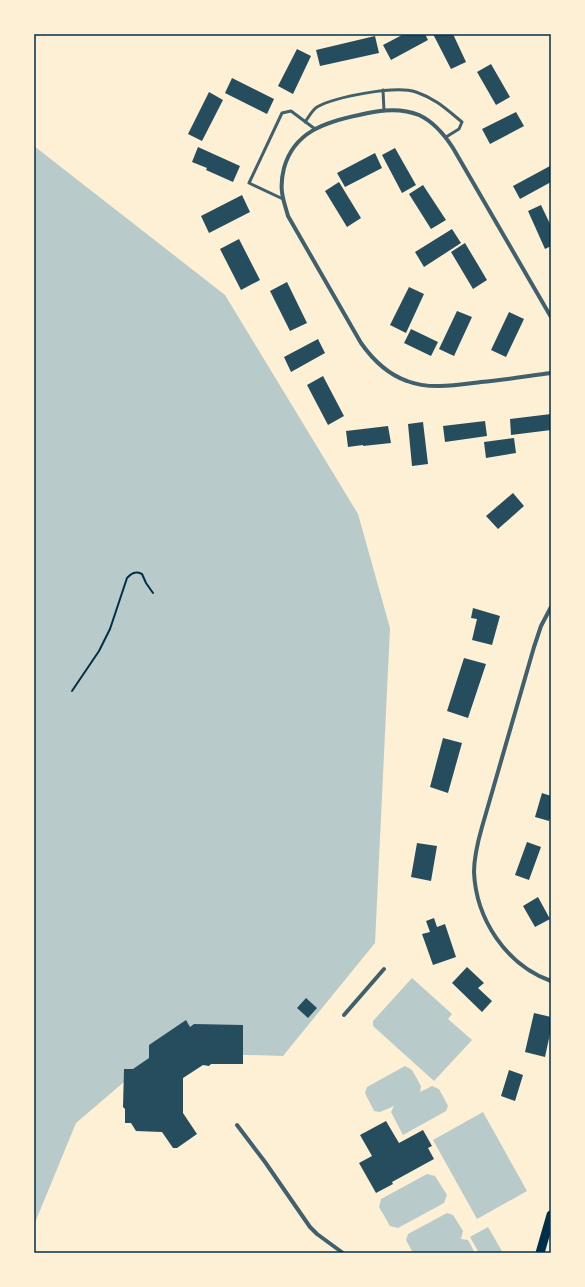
<svg xmlns="http://www.w3.org/2000/svg" width="585" height="1287" viewBox="0 0 585 1287" font-family="'Alegreya Sans',sans-serif">
<style>
.green{fill:#b9caca}
.building{fill:#264d5e}
.lines{fill:none;stroke-linecap:round;stroke-linejoin:round}
.path{stroke:#003049;stroke-width:2}
.service{stroke:#3f606c;stroke-width:3}
.minor{stroke:#3f606c;stroke-width:4}
.primary{stroke:#003049;stroke-width:9}
.neatline{fill:none;stroke:#003049;stroke-width:1.5}
</style>
<rect width="100%" height="100%" fill="#fdf0d5"/>
<path class="green" d="M34,146L225,295L358,514L390,628L375,943L283,1056L159,1052L76,1123L34,1225Z
M412,978L452,1014L448,1019L472,1040L434,1081L373,1026V1021Z
M405,1066L412,1070L421,1086L420,1092L432,1086L439,1089L448,1106L446,1111L403,1135L391,1112L394,1106L380,1112L374,1111L365,1093L367,1087Z
M483,1112L527,1191L477,1219L433,1140Z
M427,1174L435,1176L447,1195L444,1203L398,1228L390,1226L379,1207L381,1199Z
M447,1213L453,1215L463,1231L461,1239L468,1240L475,1253H413L406,1240L408,1234Z
M488,1227L503,1253H479L470,1237Z"/>
<path class="building" d="M404,34H425L428,40L391,60L383,45Z
M433,34H453L466,62L451,69Z
M375,36L379,53L320,66L316,50Z
M297,49L311,56L293,94L278,86Z
M491,64L510,97L496,105L477,72Z
M232,78L274,99L267,114L225,93Z
M209,92L223,100L202,141L188,134Z
M516,112L524,126L490,144L482,129Z
M198,147L240,166L233,182L206,170L207,168L192,162Z
M395,148L416,185L402,193L382,155Z
M375,153L382,168L345,187L337,173Z
M550,166L551,182L520,199L513,186Z
M339,182L361,218L347,227L325,191Z
M423,185L446,220L431,229L409,194Z
M242,195L250,212L209,233L201,216Z
M541,205L551,226V246L545,249L528,211Z
M452,229L461,243L424,267L415,252Z
M239,239L260,280L241,290L220,249Z
M465,243L487,280L473,289L451,252Z
M287,282L307,323L290,331L270,291Z
M409,287L424,294L406,333L390,325Z
M457,311L472,317L454,356L439,349Z
M509,312L524,319L506,357L491,350Z
M411,329L438,342L431,356L404,343Z
M318,339L325,353L291,372L284,357Z
M323,376L344,416L328,425L307,385Z
M551,414V430L511,435L510,419Z
M485,421L487,436L445,442L443,426Z
M423,422L428,464L412,466L408,424Z
M388,426L391,443L363,446V445L348,447L346,431Z
M514,438L516,453L486,458L484,442Z
M513,493L524,506L498,529L486,516Z
M473,608L500,616L492,645L472,640L477,619L471,618Z
M464,658L486,664L468,718L447,711Z
M443,738L462,743L448,793L430,787Z
M542,793L551,796V815L549,821L535,817Z
M527,842L541,847L529,880L515,875Z
M417,843L437,846L431,881L411,877Z
M538,897L550,919L535,927L523,906Z
M434,918L437,927L445,924L456,957L433,965L422,934L430,932L426,921Z
M467,967L484,983L478,988L492,1001L482,1012L452,983Z
M306,998L317,1008L308,1018L297,1008Z
M534,1013L551,1017V1029L545,1057L525,1052Z
M186,1020L190,1027L194,1024L243,1025V1064H211L209,1066L203,1065L183,1078V1113L197,1134L177,1148H173L162,1132L136,1131L131,1123H125V1109L123,1107L124,1069H133L149,1058V1045Z
M509,1070L523,1075L515,1101L501,1096Z
M386,1121L399,1143L423,1130L432,1146L428,1148L434,1159L392,1182L393,1184L376,1193L359,1163L372,1156L360,1135Z"/>
<g class="lines">
<path class="path" d="M72,691L99,651L110,629L127,578C132,573 135,571 142,574L146,583L153,593"/>
<path class="service" d="M383,90L384,111
M305,122C309,117 312,110 317,107C335,97 395,85 416,92C436,99 445,108 462,122L459,129L446,137
M283,199L249,183L282,113L291,111L315,129"/>
<path class="minor" d="M551,317L453,148C444,134 434,122 419,115C400,107 378,110 359,115C325,122 294,132 284,168C282,176 281,184 282,192C283,201 286,208 288,216L361,343C373,360 387,374 407,381C430,390 457,385 481,382C504,380 528,376 551,373
M551,607L541,626L534,647L482,827C478,841 474,857 474,872C476,919 506,965 551,981
M344,1015L384,969
M237,1125L265,1162L310,1227L317,1234L343,1253"/>
<path class="primary" d="M540,1253L551,1215"/>
</g>
<rect width="585" height="1287" fill="none" stroke="#fdf0d5" stroke-width="70"/>
<rect x="35" y="35" width="515" height="1217" class="neatline"/>
</svg>
